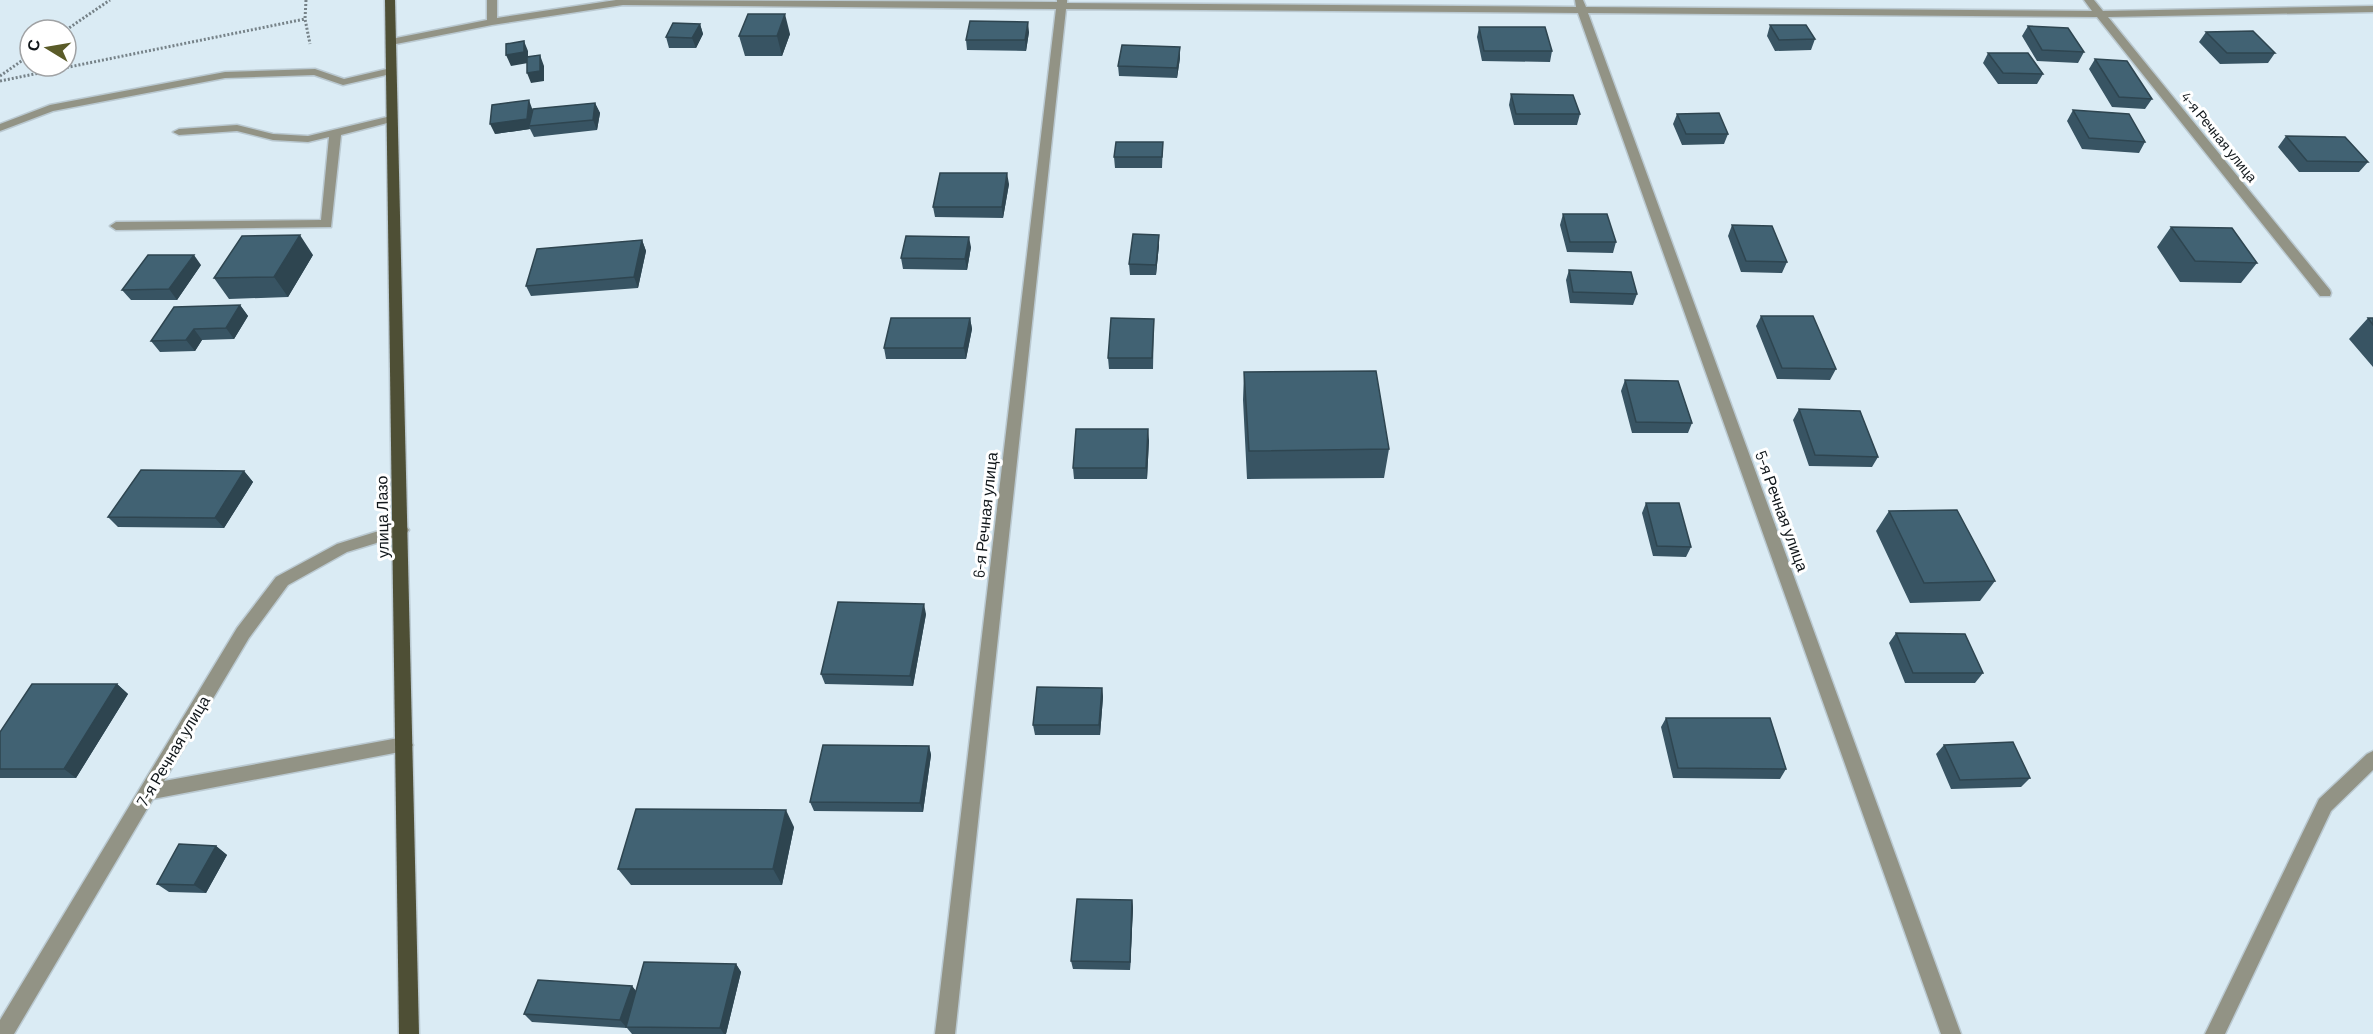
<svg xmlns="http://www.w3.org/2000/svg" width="2373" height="1034" viewBox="0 0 2373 1034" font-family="Barlow,sans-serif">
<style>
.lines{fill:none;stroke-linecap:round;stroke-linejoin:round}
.minor-casing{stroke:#bac9d1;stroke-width:3}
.major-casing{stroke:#bac9d1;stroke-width:3}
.path{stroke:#768288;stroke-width:3;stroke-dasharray:2 2;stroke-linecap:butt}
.minor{fill:#929385;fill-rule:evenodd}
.major{fill:#4e4f35;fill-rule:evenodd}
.wall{fill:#385463}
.shaded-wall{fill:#2e4550}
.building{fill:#416273;stroke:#2e4550;stroke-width:1.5}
.labels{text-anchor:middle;stroke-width:6;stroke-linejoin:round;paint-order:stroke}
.far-street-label{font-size:14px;fill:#11171b;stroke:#fff}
.street-label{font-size:16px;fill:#11171b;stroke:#fff}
</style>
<rect width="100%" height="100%" fill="#daebf4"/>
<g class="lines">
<g class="minor-casing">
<path id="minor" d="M487,0H497V18L616,0L1057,2V0H1067V3L1576,7L1575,0H1583L1586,7L2092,11L2084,0H2094L2103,11L2373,6V12L2108,17L2330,290L2331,293L2330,296H2320L2097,17L1588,13L1961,1034H1941L1578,13L1066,9L955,1034H935L1056,9L623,5L492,25L391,45L386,42L391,39L487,20Z
M391,68L396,71L395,73L343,85L314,75L225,78L53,111L0,131V124L50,105L225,72L315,69L344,79Z
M391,116L395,117V121L341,135L331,227L116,230L110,226L116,222L321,220L329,137L308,142L273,140L237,131L179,135L173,132L179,129L237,125L273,134L308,136Z
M401,524L406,526L409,530L406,534L347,552L288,585L249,638L164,781L404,737L410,740L413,745L410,750L153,799L14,1034H0V1020L237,628L276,577L337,544Z
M2373,751V770L2331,811L2225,1034H2205L2319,799L2367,754Z"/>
</g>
<g class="major-casing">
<path id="major" d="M385,0H395L419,1034H399Z"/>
</g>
<path class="path" d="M306,0L305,19L310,44
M66,30L110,0
M0,76L30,55
M0,81L305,19"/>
<use href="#minor" class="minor"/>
<use href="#major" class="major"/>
</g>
<path class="wall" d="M700,24L703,34L696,48H669L666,37Z
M1770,25L1815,39L1811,50L1775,51L1767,36Z
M2028,26L2084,52L2078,63L2037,61L2022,36Z
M1479,27L1552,51L1550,62L1482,61L1477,37Z
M1029,32L1026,51L967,50L966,40Z
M2206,32L2275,53L2268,63L2220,64L2199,42Z
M790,34L782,56H745L739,36Z
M1988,53L2043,74L2037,84H1998L1983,63Z
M1180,58L1177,78L1119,76L1118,66Z
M2095,59L2152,99L2145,109L2112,107L2089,69Z
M1511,94L1580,114L1577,125H1514L1509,105Z
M595,103L600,113L597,130L534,137L530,129L495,134L533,110Z
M2073,110L2145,142L2139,153L2082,149L2067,121Z
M1677,114L1728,134L1724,144L1682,145L1673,124Z
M2286,136L2368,162L2359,172H2299L2278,147Z
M1163,142L1162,168H1115L1114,157Z
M1009,184L1003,218L935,217L933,207Z
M1563,214L1616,242L1613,253L1567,252L1560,225Z
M1732,225L1787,262L1782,273L1741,272L1728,236Z
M2171,227L2257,263L2241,283L2180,282L2157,247Z
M642,240L646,251L638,288L531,296L526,286Z
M1159,245L1156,275H1130L1129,264Z
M971,247L967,270L903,269L901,258Z
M313,255L288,297L229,299L214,278Z
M201,265L177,300H131L122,290Z
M1569,270L1637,294L1633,305L1570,303L1566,280Z
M240,305L248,316L234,339L202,340L195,351L160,352L151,341Z
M1761,316L1836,369L1830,380L1777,379L1756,326Z
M970,318L972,329L966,359H886L884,348Z
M2368,318H2373V367L2349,339Z
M1154,319L1153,369H1109L1108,358Z
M1244,372L1389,449L1384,478L1247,479L1243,400Z
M1625,380L1692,423L1688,433H1632L1621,391Z
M1799,409L1878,457L1872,467L1809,466L1793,420Z
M1149,440L1147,479H1074L1073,468Z
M244,471L253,482L224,528L118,527L108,517Z
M1646,503L1691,547L1686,557L1653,556L1642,513Z
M1889,511L1995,581L1980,601L1910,603L1876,531Z
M926,614L913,686L825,684L821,674Z
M1896,633L1983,673L1975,683H1905L1889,643Z
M117,684L128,694L76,778H0V732Z
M1102,688L1103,697L1100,735H1035L1033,725Z
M1666,718L1786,769L1780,779L1673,778L1661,727Z
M1944,745L2030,778L2021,787L1951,789L1936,754Z
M929,746L931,755L923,812L814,811L810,802Z
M794,827L782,885H631L618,869Z
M216,846L227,855L206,893L169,892L157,884Z
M1132,900L1133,908L1130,970L1073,969L1071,961Z
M736,964L741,972L726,1034H632L627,1028L532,1022L524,1014L632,986L636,991Z"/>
<path class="shaded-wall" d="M785,14L790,34L782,56L777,36Z
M1028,22L1029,32L1026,51L1025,40Z
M700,24L703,34L696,48L692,38Z
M524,41L528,51V63L511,66L506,55Z
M1180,47V58L1177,78V68Z
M540,55L544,66V81L531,83L527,73Z
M529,100L533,111L529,126L530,129L495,134L490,124Z
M595,103L600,113L597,130L593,120Z
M1007,173L1009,184L1003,218L1002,207Z
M300,235L313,255L288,297L274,277Z
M1159,235V245L1156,275V265Z
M969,237L971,247L967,270L965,259Z
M642,240L646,251L638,288L634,277Z
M194,255L201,265L177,300L169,289Z
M240,305L248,316L234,339L226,328Z
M970,318L972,329L966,359L964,348Z
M194,329L202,340L195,351L186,340Z
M1148,429L1149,440L1147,479L1146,468Z
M244,471L253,482L224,528L215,518Z
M924,604L926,614L913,686L910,676Z
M117,684L128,694L76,778L64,769Z
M1102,688L1103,697L1100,735L1099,725Z
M929,746L931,755L923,812L920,803Z
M786,810L794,827L782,885L773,869Z
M216,846L227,855L206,893L194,885Z
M1132,900L1133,908L1130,970V962Z
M736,964L741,972L726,1034H724L720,1028Z
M632,986L638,994L627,1028L620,1020Z"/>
<path class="building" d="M748,14H785L777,36H739Z
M970,21L1028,22L1025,40H966Z
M673,23L700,24L692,38L666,37Z
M1770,25H1806L1815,39L1779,40Z
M2028,26L2068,28L2084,52L2042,50Z
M1479,27H1545L1552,51H1484Z
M2253,31L2275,53H2227L2206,32Z
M524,41V52L506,55V44Z
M1122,45L1180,47L1177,68L1118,66Z
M1988,53H2028L2043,74L2003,73Z
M540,55V71L527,73V57Z
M2095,59L2127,61L2152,99L2119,97Z
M1511,94L1573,95L1580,114H1516Z
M529,100L527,119L490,124L492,105Z
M595,103L593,120L529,126L533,109Z
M2073,110L2129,114L2145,142L2089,138Z
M1719,113L1728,134H1686L1677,114Z
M2286,136L2345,137L2368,162L2307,161Z
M1116,142H1163L1162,157H1114Z
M940,173H1007L1002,207H933Z
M1563,214H1607L1616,242H1570Z
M1732,225L1772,226L1787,262L1746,261Z
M2171,227L2232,228L2257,263L2195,261Z
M1133,234L1159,235L1156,265L1129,264Z
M300,235L274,277L214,278L242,236Z
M906,236L969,237L965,259L901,258Z
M642,240L634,277L526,286L537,249Z
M148,255H194L169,289L122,290Z
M1569,270L1631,272L1637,294L1573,292Z
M240,305L226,328L194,329L186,340L151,341L174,307Z
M1761,316H1813L1836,369L1782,368Z
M891,318H970L964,348H884Z
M1111,318L1154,319L1152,358H1108Z
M2368,318H2373V325Z
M1376,371L1389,449L1249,451L1244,372Z
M1625,380L1678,381L1692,423L1636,422Z
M1799,409L1860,411L1878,457L1815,455Z
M1076,429H1148L1146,468H1073Z
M141,470L244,471L215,518L108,517Z
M1646,503H1679L1691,547L1657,546Z
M1957,510L1995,581L1924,583L1889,511Z
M838,602L924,604L910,676L821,674Z
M1896,633L1965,634L1983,673H1913Z
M32,684H117L64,769H0V732Z
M1037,687L1102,688L1099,725H1033Z
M1666,718H1770L1786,769L1678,768Z
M2013,742L2030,778L1960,780L1944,745Z
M823,745L929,746L920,803L810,802Z
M636,809L786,810L773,869H618Z
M179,844L216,846L194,885L157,884Z
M1077,899L1132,900L1130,962L1071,961Z
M644,962L736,964L720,1028L626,1027Z
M538,980L632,986L620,1020L524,1014Z"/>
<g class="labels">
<g class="far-street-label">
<text transform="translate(2219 137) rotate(51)" y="5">4-я Речная улица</text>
</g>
<g class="street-label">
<text transform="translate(1782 511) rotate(70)" y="6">5-я Речная улица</text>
<text transform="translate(985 515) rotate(-84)" y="6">6-я Речная улица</text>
<text transform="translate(382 517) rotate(-91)" y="6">улица Лазо</text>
<text transform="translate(173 751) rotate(-59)" y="6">7-я Речная улица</text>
</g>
</g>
<g transform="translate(48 48) rotate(281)"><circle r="28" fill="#ffffff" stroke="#a0a2a4" stroke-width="1.5"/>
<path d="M0-4.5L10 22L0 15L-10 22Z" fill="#5a5b28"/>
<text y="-9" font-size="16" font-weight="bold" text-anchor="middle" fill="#11171b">С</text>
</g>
</svg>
